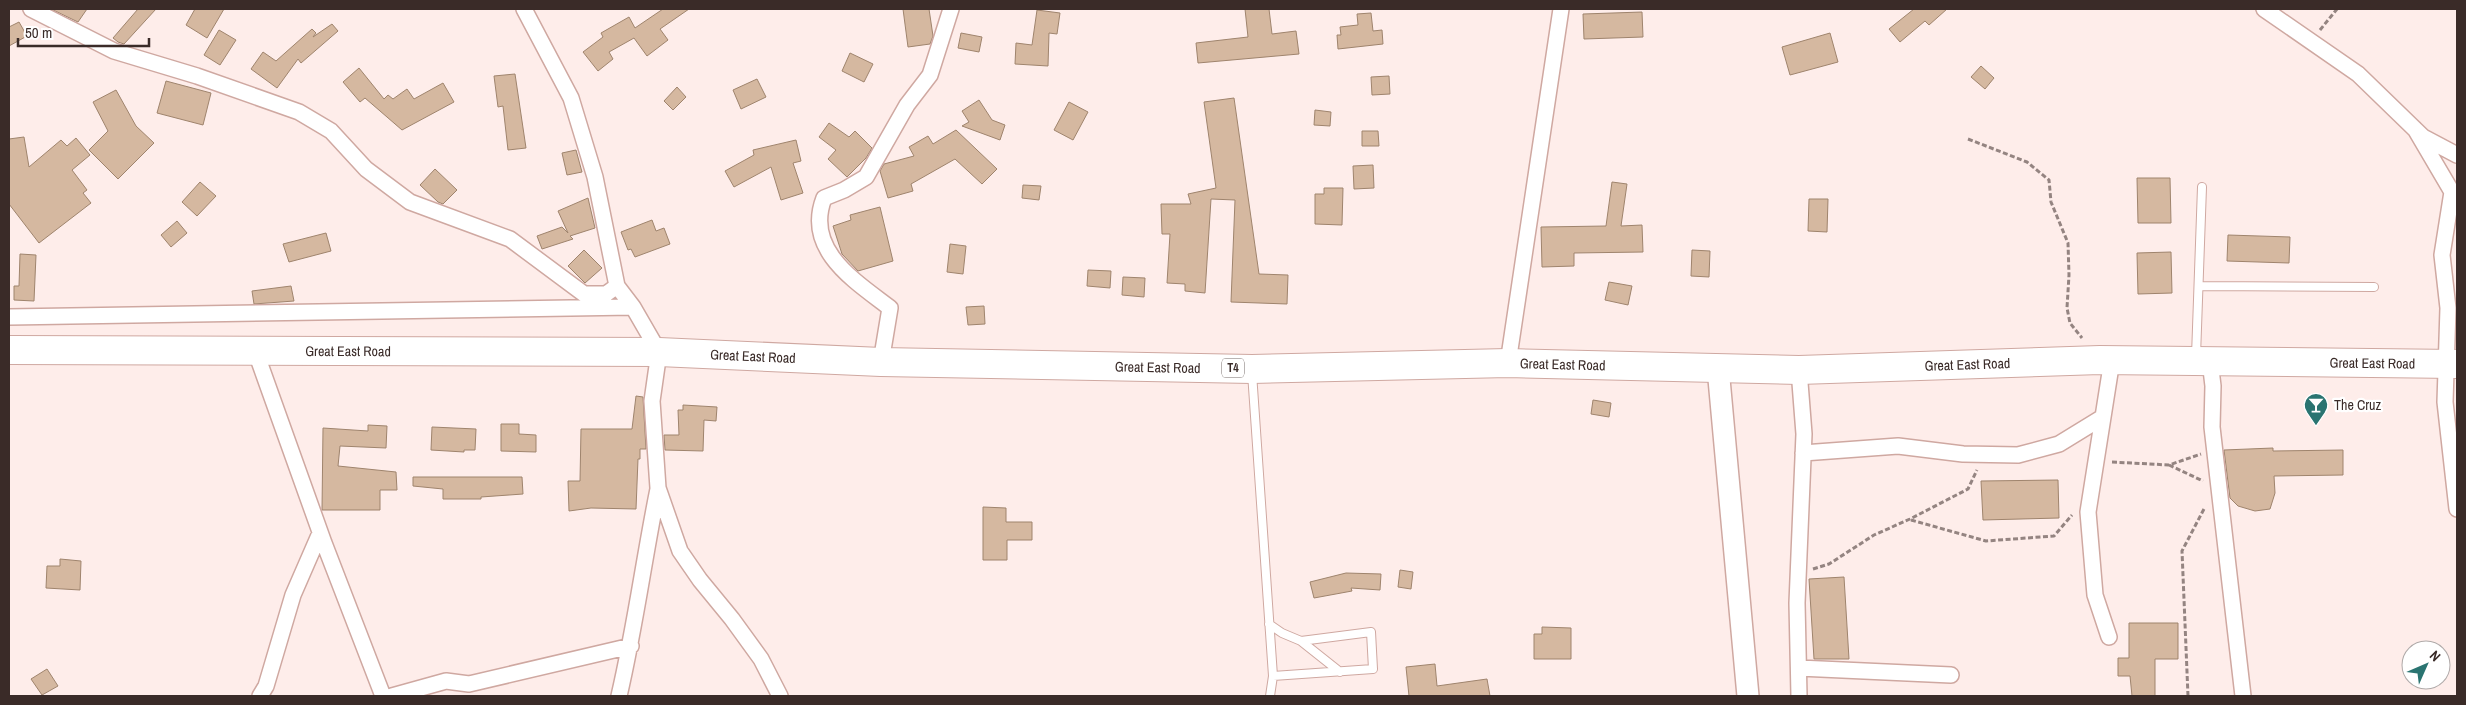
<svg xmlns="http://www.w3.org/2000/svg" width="2466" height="705" viewBox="0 0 2466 705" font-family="'Archivo Narrow',sans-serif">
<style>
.building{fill:#d5b8a0;stroke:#9f846d}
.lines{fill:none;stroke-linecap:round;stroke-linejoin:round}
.lane-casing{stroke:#cfa8a1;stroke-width:10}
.street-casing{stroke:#cfa8a1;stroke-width:18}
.secondary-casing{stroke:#cfa8a1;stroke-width:24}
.highway-casing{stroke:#cfa8a1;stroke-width:30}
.path{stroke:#948481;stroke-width:3;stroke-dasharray:5 2.5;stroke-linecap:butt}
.lane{stroke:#fff;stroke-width:8}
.street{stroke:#fff;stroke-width:15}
.secondary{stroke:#fff;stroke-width:21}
.highway{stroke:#fff;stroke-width:28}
.labels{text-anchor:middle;stroke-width:4.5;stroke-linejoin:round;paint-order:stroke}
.shield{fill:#fff;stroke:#756b68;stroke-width:1}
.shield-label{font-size:12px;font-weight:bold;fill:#3a2b28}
.street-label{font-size:14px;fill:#3a2b28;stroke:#fff}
.poi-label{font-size:14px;fill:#3a2b28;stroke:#fff;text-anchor:start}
</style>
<rect width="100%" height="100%" fill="#feedea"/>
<path class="building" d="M51,9H87L78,22Z
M138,9H156L124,44L118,42L113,38Z
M195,9H224L207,38L186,25Z
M663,9H689L660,29L668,40L647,56L634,38L609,52L613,59L598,71L583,52L603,37L601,33L629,17L635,28Z
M903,9H929L933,36L930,44L908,47Z
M1245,9H1269L1272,34L1296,31L1299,54L1198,63L1196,43L1248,37Z
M1914,9H1947L1929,25L1925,21L1900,42L1889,29Z
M1037,10L1060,13L1057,34L1049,33L1048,66L1015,64L1016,43L1032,45Z
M1642,12L1643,37L1584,39L1583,14Z
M1371,13L1373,31L1382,30L1383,44L1338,49L1337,35H1341L1340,27L1358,25L1357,14Z
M19,22L27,36L9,46V27Z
M332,24L338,31L301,63L298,59L277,88L251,69L263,52L276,61L312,29L316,33L313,37Z
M219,30L236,40L220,65L204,55Z
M961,33L982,37L979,52L958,48Z
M1830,33L1838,62L1790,75L1782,47Z
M850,53L873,64L864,82L842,71Z
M1981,66L1994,78L1985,89L1971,77Z
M359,68L384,99L388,95L393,99L407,89L414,99L443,83L454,102L402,130L365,98L360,102L343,82Z
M515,74L526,148L508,150L503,106L498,107L494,76Z
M1389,76L1390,94L1372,95L1371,77Z
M757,79L766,97L741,109L733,90Z
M166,81L211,93L203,125L157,113Z
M677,87L686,97L673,110L664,101Z
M116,90L136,126L154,143L118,179L89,150L108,131L93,102Z
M1234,98L1259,274L1288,275L1287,304L1231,302L1235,200L1211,199L1205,293L1185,291V284L1167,283L1170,234H1162L1161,204H1191L1188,194L1216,188L1204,102Z
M979,100L992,120L1005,125L1000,140L962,126L969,122L962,111Z
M1069,102L1088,112L1073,140L1054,130Z
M1315,110L1331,112L1330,126L1314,125Z
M829,123L849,137L855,131L872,148L866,158L847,177L828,159L836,150L819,137Z
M956,130L997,169L982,184L955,159L911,184L913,191L888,198L880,171L884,164L914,156L909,147L928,136L933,144Z
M1362,131H1378L1379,146H1362Z
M24,137L29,167L61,140L67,146L76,138L90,155L72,170L87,190L83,193L91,203L39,243L9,204V139Z
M796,140L801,161L793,163L803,193L781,200L771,167L734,187L725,171L754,155L753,150Z
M576,150L582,172L567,175L562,153Z
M1373,165L1374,188L1354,189L1353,166Z
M435,169L457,190L443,204L438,202L420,185Z
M2137,178H2170L2171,223H2138Z
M200,182L216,196L197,216L182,202Z
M1612,182L1627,184L1621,226L1642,225L1643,252L1574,253V266L1542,267L1541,227L1606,226Z
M1023,185L1041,186L1039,200L1022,198Z
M1324,188H1343L1342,225L1315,224V194H1324Z
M588,198L595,228L570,236L573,239L542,249L537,236L562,227L568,233L558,211Z
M1809,199H1828L1827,232L1808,231Z
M880,207L893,261L858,271L842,254L833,226L851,220L850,215Z
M652,220L656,231L664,228L670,244L635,257L631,249L628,250L621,232Z
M177,221L187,233L171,247L161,235Z
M326,233L331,251L289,262L283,244Z
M2228,235L2290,237L2289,263L2227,261Z
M950,244L966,246L963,274L947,272Z
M584,250L602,268L585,283L568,266Z
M1692,250L1710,251L1709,277L1691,276Z
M2171,252L2172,293L2138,294L2137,253Z
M20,254L36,255L34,301L14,300V286H19Z
M1088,270L1111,271L1110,288L1087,286Z
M1123,277L1145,278L1144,297L1122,295Z
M1609,282L1632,286L1628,305L1605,300Z
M291,286L294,301L254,304L252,291Z
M984,306L985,324L968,325L966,307Z
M636,396L643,397L646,449H640V459H638L636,509L591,508L569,511L568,481H580L581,429H632Z
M1593,400L1611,403L1609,417L1591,414Z
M683,405L717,407L716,421L704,420L703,451L665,450L664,435H679L678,410H683Z
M501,424H519V434L536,435V452L501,451Z
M368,425L387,426L386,448L340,446L338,466L396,472L397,490H380V510H322L323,428L368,431Z
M432,427L476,429L475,450H464V452L431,450Z
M2273,448V451L2343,450V475L2274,476L2275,493L2270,509L2255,511L2238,506L2230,498L2224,450Z
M413,477H522L523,494L481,497V499H443V489L413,486Z
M2058,480L2059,518L1983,520L1981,481Z
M983,507L1006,508V522H1032V540H1007V560H983Z
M60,559L81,561L80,590L46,588L47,566H60Z
M1400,570L1413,572L1411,589L1398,587Z
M1346,573L1381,574L1380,590L1351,588L1352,591L1314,598L1310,582Z
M1844,577L1849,659H1814L1809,579Z
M2129,623H2178V659H2155V696H2132L2130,676H2118V658H2129Z
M1542,627L1571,628V659H1534V634H1542Z
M1435,664L1437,686L1487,679L1490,696H1409L1406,667Z
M47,669L58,686L42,695L31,679Z"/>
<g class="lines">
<g class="lane-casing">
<path id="lane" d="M2199,286L2374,287
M2196,356L2202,187
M1252,373L1273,676L1270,696
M1269,624L1282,633L1301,641L1371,632L1373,669L1273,676
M1301,641L1340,672"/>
</g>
<g class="street-casing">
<path id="street" d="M31,9L114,51L197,76L299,112L331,131L366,169L410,202L510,239L584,294H606L617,286
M524,9L571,98L595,177L617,286L633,307L659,352L652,401L658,488L680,551L700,580L732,619L761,659L780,696
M2264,9L2358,74L2423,137L2457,155
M2415,129L2452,192L2442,255L2448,308L2445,402L2457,509
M9,317L633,307
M255,350L324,543L383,696
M2210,361L2213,386L2212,427L2243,696
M881,362L890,308C855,281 804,250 824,198L844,190L866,177L907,105L930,75L951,9
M1508,363L1561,9
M1803,453L1898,446L1963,454L2018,455L2059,444L2103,417
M2109,637L2095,595L2088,512L2112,360
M1799,668L1951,675
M260,696L266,686L293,595L320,533
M392,696L446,681L469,684L631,646
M619,696C635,628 644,558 658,489
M1799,696L1797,603L1804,434L1799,370"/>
</g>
<g class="secondary-casing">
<path id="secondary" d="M1718,368L1748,696"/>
</g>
<g class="highway-casing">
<g id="highway">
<path id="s1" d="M9,350L659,352L881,362L1252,369L1508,363L1799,370L2100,360L2457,364"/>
</g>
</g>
<path class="path" d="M2320,30L2337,9
M1968,139L2027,162L2049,180L2051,202L2068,243L2069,275L2067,308L2070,323L2082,338
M2112,462L2169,465L2201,454
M2169,465L2203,481
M1911,520L1986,541L2054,536L2072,515
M1813,569L1829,564L1874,535L1910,519L1968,489L1977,470
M2188,696L2182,551L2205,507"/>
<use href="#lane" class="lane"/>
<use href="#street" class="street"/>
<use href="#secondary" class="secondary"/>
<use href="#highway" class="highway"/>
</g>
<defs>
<g id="bar-pin" transform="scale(1.25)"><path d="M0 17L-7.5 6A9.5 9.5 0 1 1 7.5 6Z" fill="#2a7471" stroke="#fff"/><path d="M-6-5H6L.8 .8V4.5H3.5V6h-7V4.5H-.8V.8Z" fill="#fff"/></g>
</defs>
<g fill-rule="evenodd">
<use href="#bar-pin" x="2316" y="405"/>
</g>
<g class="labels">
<rect class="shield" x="1222" y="358.5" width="22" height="19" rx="4"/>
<g class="shield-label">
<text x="1233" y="372">T4</text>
</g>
<g class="street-label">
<text dy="5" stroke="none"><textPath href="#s1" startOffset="339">Great East Road</textPath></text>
<text dy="5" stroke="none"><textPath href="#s1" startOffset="744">Great East Road</textPath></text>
<text dy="5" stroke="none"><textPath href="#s1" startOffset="2364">Great East Road</textPath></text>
<text dy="5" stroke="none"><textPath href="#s1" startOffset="1554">Great East Road</textPath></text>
<text dy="5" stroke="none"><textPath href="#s1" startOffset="1959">Great East Road</textPath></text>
<text dy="5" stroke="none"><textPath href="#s1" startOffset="1149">Great East Road</textPath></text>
</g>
<g class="poi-label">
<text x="2334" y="410">The Cruz</text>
</g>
</g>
<rect width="2466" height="705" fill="none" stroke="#3a2b28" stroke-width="20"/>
<g transform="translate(2426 665) rotate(45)"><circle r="24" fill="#ffffff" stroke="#b0aaa9"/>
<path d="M0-4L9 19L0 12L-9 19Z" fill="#2a7471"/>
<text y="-8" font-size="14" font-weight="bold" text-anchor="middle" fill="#3a2b28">N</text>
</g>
<path d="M18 38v8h131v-8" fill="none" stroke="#3a2b28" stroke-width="2.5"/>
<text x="25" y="38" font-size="15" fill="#3a2b28" stroke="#ffffff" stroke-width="4" paint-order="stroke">50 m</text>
</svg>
